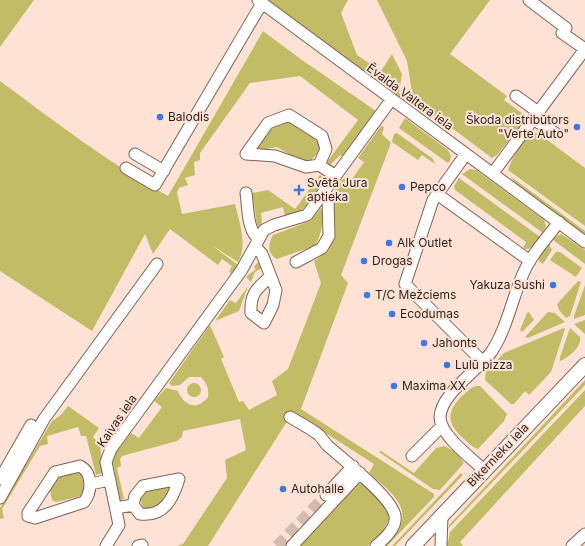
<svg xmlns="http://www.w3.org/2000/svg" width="585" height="546" viewBox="0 0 585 546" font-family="Inter,sans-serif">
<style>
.green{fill:#c3bc67}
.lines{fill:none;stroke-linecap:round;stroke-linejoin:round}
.minor-tunnel{stroke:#d4bbaf;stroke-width:11;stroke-dasharray:11 5.5;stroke-linecap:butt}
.minor-casing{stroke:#7f6153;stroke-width:13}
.major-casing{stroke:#7f6153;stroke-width:16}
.minor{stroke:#fff;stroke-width:11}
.major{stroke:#fff;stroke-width:14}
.poi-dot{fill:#4077e7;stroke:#fee2d5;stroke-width:1.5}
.labels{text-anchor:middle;stroke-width:4;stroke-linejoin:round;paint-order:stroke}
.street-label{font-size:12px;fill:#2b1f19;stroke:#fee2d5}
.poi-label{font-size:12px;fill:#2b1f19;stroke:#fee2d5;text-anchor:start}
</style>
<rect width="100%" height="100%" fill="#fee2d5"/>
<path class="green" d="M0,0H34L0,47Z
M264,0H348L341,13L357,55L381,71L392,54L402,74L399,93L407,103Z
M377,0H490L450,54L507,96L504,100L523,114L521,125L497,155L492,158L413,99L407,61Z
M263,31L302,60L376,111L343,157L340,155L330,165L327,162L358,120L300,76L250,83L200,153V160L194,162L195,175L185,178L188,185L179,188L177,192L182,214L235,204C239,221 248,246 238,262L210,244L238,265L232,274L229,272L232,266L222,259L218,265L170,229L153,254L145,234L92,331L0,271V81C54,121 109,163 168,196Z
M405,118L448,150L451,156L450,161L448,163L399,128Z
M289,119L319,138V151L310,162L297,159L277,147L260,150L255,147L272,126Z
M381,126L384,127L382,134L391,143L341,275L348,283L301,409L434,494V497L387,546H384C390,540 397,534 400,526C411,504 383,486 369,473L374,464L293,412L208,546H177L183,544L227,478L225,460L246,450L240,419L183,431L182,437L177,441L122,456L120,459L121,466L117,468L124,499L120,500L112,458L131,433L139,438L162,407L154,401L166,388L178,391C184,406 197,411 208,397C209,388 207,384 201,377H189L180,385L172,386L169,383L210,325L224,357L221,359L239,402L243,401L249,410L277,395L272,381L288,369L321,283L314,261L329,250L333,237L334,191L344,178L350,182L364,162L358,158Z
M397,133L433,159L435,164L422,155L418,160L392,142L394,134Z
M534,133H538L585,168V226L508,170C511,160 524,136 534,133Z
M470,169L476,170L544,220L546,226L543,233L462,174Z
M320,175L326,180L316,195L299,213L285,216L283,207L261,213L262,223L260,226L257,225L252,193L268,190L295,209Z
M510,176L585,231V235L518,186Z
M459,178L540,237C535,243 531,252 523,248L526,242L455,190L454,186Z
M321,208H323C324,218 321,239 314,246L277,259C267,254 268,244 273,235L310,221Z
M561,234L585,250V264L552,239Z
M549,244L552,250L543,264L539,261V257Z
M556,252H560L582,268L576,277L550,260Z
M259,261L262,268L255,272L251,282L246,277L256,269L254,267Z
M578,281L581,282L570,316L566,318L559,310L557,304Z
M585,285V315L574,319V316Z
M248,286L239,311L215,321L230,300L236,303Z
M529,312L534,320L522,332L520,330L527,313Z
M548,312L555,313L565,322L528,338L525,337Z
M585,320V334L574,324Z
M564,328L565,329L551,372L529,395L525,391L514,404H511L485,380L486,372L504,353Z
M570,328L580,337C582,347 568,358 560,361V357Z
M585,380V385L448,529L450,524Z
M187 390a7 7 0 1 1 14 0a7 7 0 1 1-14 0Z
M476,386H480L507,414L504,421L478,449C472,447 468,443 463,438C447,423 446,413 461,397C466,392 470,388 476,386Z
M585,390V406L460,542L463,546H444V544L448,542L450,532Z
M68,406L99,428L93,437L100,444L103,473L96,475L86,436H81L78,427L47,436L48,444L40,446L2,509L4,518L0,519V508L52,421L61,415Z
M444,446L456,452L464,463L440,490L433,489L379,452L381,451L414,473L436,448Z
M77,471L82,476L85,492L82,496L56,502L52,500L49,484L53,478Z
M461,473L463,475L395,546H392Z
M363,483L387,507L390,518L383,531L368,546H300L358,484Z
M169,484L171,490L160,507L143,509L140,499L145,491Z"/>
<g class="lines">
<path class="minor-tunnel" d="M277,546L326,495"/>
<g class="minor-casing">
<path id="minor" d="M258,0L585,242
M529,0L566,28
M562,33L585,49
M516,96L538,112
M533,119L555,133
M135,154L164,171
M466,154L433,200L405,284L483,362
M319,165L326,149L322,136L289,115L268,123L246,154L275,156L306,167L319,165L336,176
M126,168L155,185L262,3
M493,173L585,49
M246,193C248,206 247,231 259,239
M437,194L530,261
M255,246L262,254L276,290L273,305L264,323L251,313C250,294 256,289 270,277
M296,262L322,248L329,236L328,198L324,194
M290,417C300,423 310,428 319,435C322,438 324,442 327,445C341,458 393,498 395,516C397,528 384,539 376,546
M412,456L442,426
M80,466C93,473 92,492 84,502L35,518L28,516V513L55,472Z
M484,470C471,458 440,435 440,417C441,393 479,370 492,351C507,328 512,299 523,274C531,255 546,239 559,222
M0,479L31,425
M90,484L110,480
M326,495L353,466
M0,498L44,419L157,264
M116,508L133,505L140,514C164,517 173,499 179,479L143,486L135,496L133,505
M106,546L119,525L106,462L111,449L241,271L264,230L274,225L307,215L391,100
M138,546L142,545
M292,546L360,473
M441,546L442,515
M572,546L585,534"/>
</g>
<g class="major-casing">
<path id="major" d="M413,546L585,365"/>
</g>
<use href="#minor" class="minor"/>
<use href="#major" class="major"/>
</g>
<g class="poi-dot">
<circle cx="160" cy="117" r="4"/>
<circle cx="577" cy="127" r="4"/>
<circle cx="402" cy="187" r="4"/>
<path d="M297 184h4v4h4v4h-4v4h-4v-4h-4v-4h4z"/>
<circle cx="389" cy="243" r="4"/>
<circle cx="364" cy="261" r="4"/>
<circle cx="553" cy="285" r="4"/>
<circle cx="367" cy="295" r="4"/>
<circle cx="392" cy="314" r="4"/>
<circle cx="424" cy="343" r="4"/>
<circle cx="447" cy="365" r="4"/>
<circle cx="394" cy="386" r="4"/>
<circle cx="283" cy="489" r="4"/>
</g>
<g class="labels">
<g class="street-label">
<text transform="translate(410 97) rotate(36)" y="4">Ēvalda Valtera iela</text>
<text transform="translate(117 421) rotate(-56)" y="4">Kaivas iela</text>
<text transform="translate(498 455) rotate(-46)" y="4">Biķernieku iela</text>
</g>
<g class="poi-label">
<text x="168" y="121">Balodis</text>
<text x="569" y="124" text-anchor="end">Škoda distribūtors<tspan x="569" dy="14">"Verte Auto"</tspan></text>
<text x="307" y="187">Svētā Jura<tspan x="307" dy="14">aptieka</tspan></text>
<text x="410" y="191">Pepco</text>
<text x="397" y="247">Alk Outlet</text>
<text x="372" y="265">Drogas</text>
<text x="545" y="289" text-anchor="end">Yakuza Sushi</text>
<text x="375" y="299">T/C Mežciems</text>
<text x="400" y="318">Ecodumas</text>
<text x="432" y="347">Jahonts</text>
<text x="455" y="369">Lulū pizza</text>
<text x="402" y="390">Maxima XX</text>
<text x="291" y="493">Autohalle</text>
</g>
</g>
</svg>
